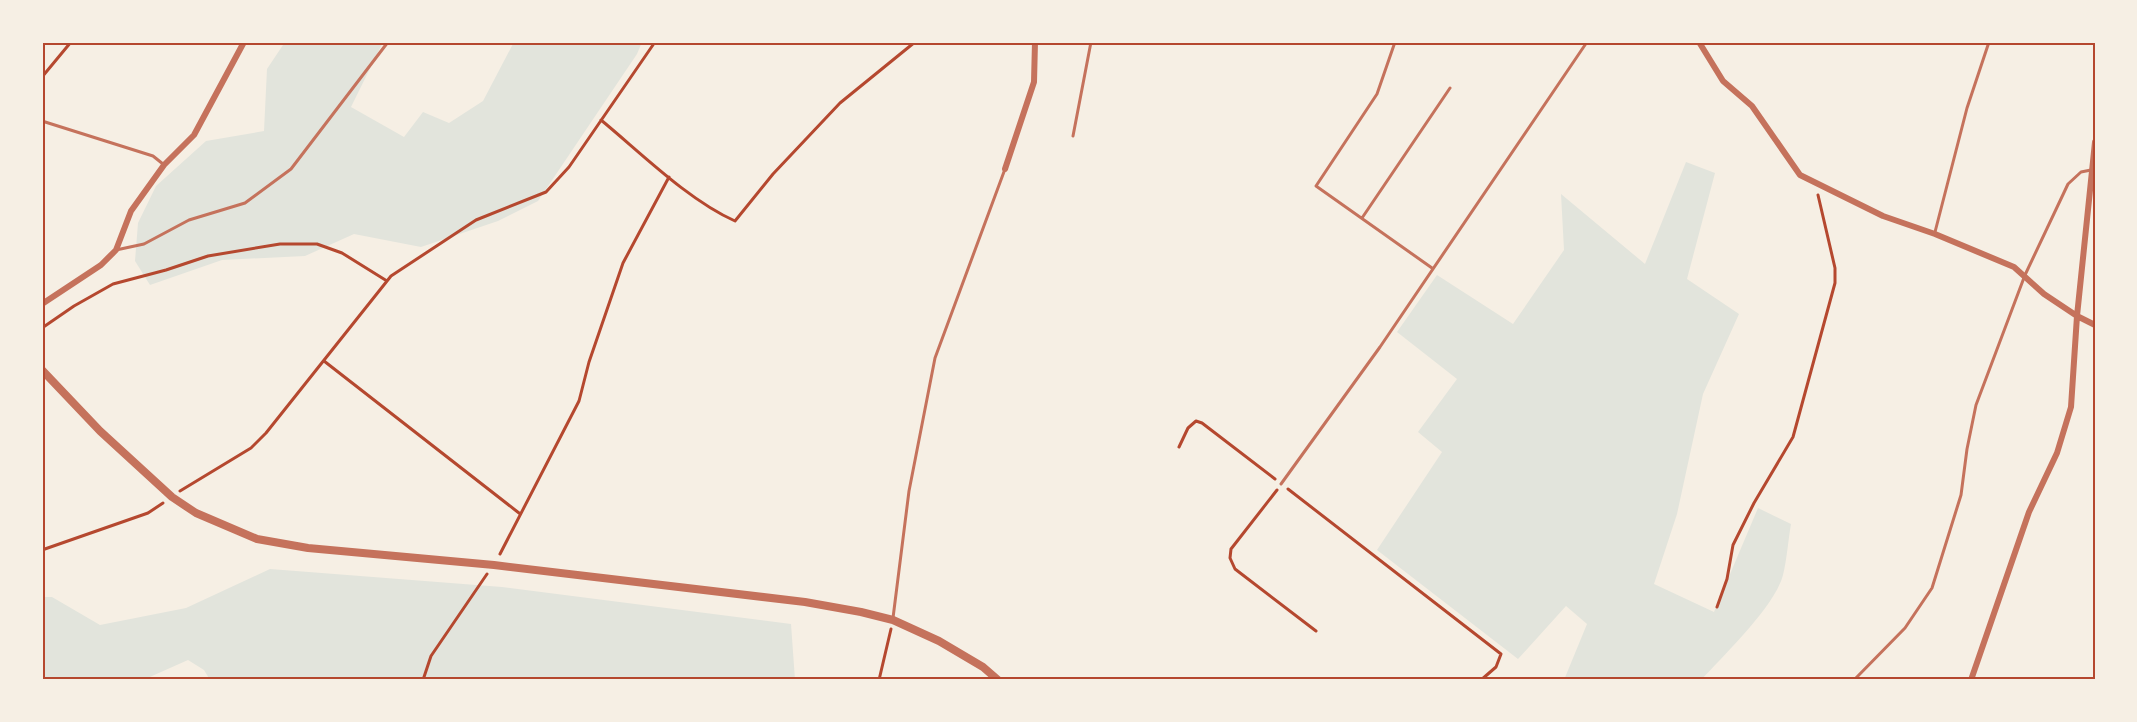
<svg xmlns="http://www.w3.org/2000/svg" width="2137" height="722" viewBox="0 0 2137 722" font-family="Raleway,sans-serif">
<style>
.green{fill:#e2e4dc}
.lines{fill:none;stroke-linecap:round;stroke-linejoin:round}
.path{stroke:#b5482f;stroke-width:3}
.service{stroke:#c5725c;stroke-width:3}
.minor{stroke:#c5725c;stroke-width:6}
.tertiary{stroke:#c5725c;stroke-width:8}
.neatline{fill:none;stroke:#b5482f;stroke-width:2}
</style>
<rect width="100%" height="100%" fill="#f6efe4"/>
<path class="green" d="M285,42H383L351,107L404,137L423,112L449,123L483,101L514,42H642L637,54L538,201L498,221L421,247L354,234L305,256L222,260L150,285L135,261L138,223L156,186L206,141L264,131L267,69Z
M1686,162L1715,173L1687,279L1739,314L1703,394L1677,514L1654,584L1714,612L1758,508L1791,524C1788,541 1787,559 1783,575C1775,606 1724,655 1701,680H1564L1587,624L1566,606L1518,659L1377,550L1442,452L1418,432L1457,379L1397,332L1437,275L1513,324L1564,250L1561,194L1645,264Z
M270,569L502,587L791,624L795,680H210L204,670L188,660L143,680H42V597H52L100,625L186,608Z"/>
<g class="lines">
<path class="path" d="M42,77L71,42
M601,120C641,153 688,200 735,221L773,174L840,103L915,42
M42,328L74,306L113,284L166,270L208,256L280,244H317L342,253L387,281
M324,361L519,513
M1179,447L1188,428L1196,421L1202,423L1275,479
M1288,489L1501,654L1496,667L1481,680
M1277,490L1231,549L1230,558L1235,569L1316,631
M180,491L251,448L266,433L391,276L476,220L546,192L569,167L655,42
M42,550L148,513L163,503
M500,554L579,401L589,362L623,263L669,177
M1717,607L1727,579L1733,545L1754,503L1793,437L1835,283V268L1818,195
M423,680L431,656L487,574
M879,680L891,629"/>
<path class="service" d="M1395,42L1377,94L1316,186L1432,268
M42,121L153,156L163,164
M1073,136L1091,42
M1362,218L1450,88
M1935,232L1967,108L1989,42
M116,250L144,244L189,220L245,203L291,169L388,42
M1281,484L1380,347L1587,42
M893,618L909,491L935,358L1005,169
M1854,680L1905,628L1932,588L1961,495L1967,449L1976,405L2025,275L2068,184L2081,172L2091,170"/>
<path class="minor" d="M1699,42L1723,81L1752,106L1800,175L1883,216L1935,234L2014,267L2044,294L2077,316L2095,325
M1005,169L1034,82L1035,42
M42,304L101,265L116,250L131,211L164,165L194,135L244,42
M1971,680L2029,512L2057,453L2071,407L2077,316L2095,142"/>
<path class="tertiary" d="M42,370L100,431L172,497L196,513L257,539L308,548L494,565L805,602L861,612L893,620L939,641L983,667L998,680"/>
</g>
<rect width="2137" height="722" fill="none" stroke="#f6efe4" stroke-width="87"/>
<rect x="44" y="44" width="2050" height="634" class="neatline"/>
</svg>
